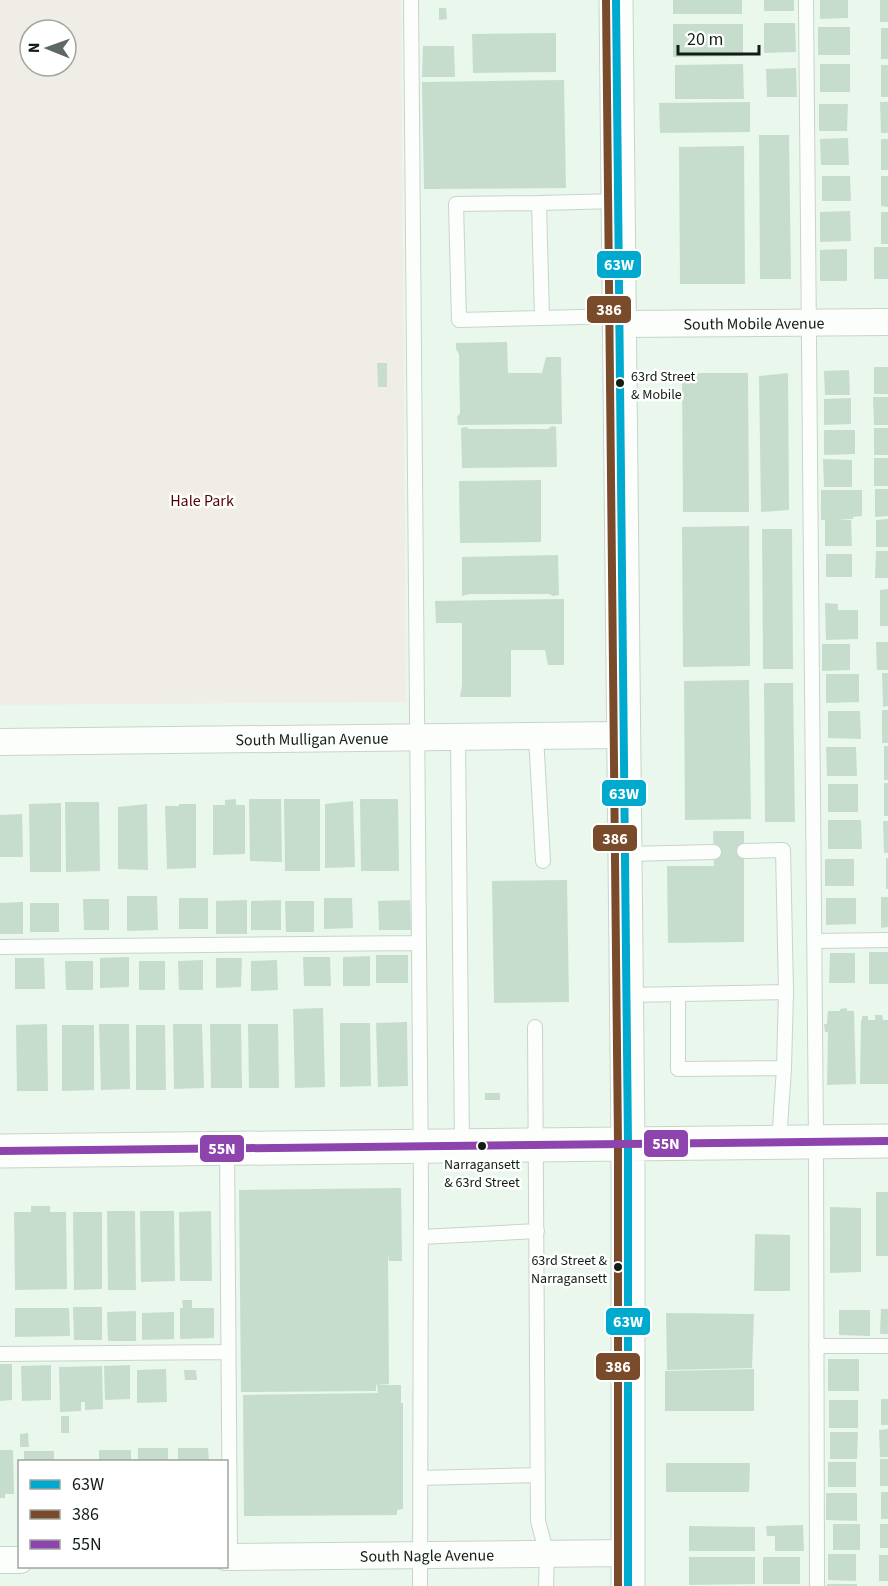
<svg xmlns="http://www.w3.org/2000/svg" width="888" height="1586" viewBox="0 0 888 1586" font-family="'Source Sans 3',sans-serif">
<style>
.green{fill:#f0ece6;fill-rule:evenodd}
.building{fill:#c6ddcd}
.lines{fill:none;stroke-linecap:round;stroke-linejoin:round}
.lane-casing{stroke:#c8d4cb;stroke-width:16}
.street-casing{stroke:#c8d4cb;stroke-width:28}
.secondary-casing{stroke:#c8d4cb;stroke-width:35}
.lane{stroke:#fcfefc;stroke-width:14}
.street{stroke:#fcfefc;stroke-width:26}
.secondary{stroke:#fcfefc;stroke-width:33}
.bus-1-casing{stroke:#fff;stroke-width:12}
.bus-2-casing{stroke:#fff;stroke-width:12}
.bus-3-casing{stroke:#fff;stroke-width:12}
.bus-1{stroke:#00a9ce;stroke-width:8}
.bus-2{stroke:#7a4b2a;stroke-width:8}
.bus-3{stroke:#8e44ad;stroke-width:8}
.bus-dot{fill:#121e15;stroke:#fff;stroke-width:2}
.labels{text-anchor:middle;stroke-width:5;stroke-linejoin:round;paint-order:stroke}
.bus-label{font-size:14px;fill:#121e15;stroke:#fff;text-anchor:start}
.street-label{font-size:16px;fill:#121e15;stroke:#fff}
.park-label{font-size:16px;fill:#560002;stroke:#fff}
.line-badge{stroke:#fff;stroke-width:2}
.badge-label{font-size:16px;text-anchor:middle;font-weight:bold;fill:#fff}
</style>
<rect width="100%" height="100%" fill="#e9f7ed"/>
<path class="green" d="M0,0H401L406,702L0,705ZM30,30H66V66H30Z"/>
<path class="building" d="M673,0H742V14H673Z
M764,0H794V11H764Z
M820,0H848V18L820,19Z
M880,0H888V22H880Z
M439,8H446L447,19L439,20Z
M764,23H795L796,52L764,53Z
M673,24H743V56L673,57Z
M818,27H850V55H818Z
M881,28H888V59H881Z
M556,33V72L473,73L472,34Z
M423,46H454L455,77H422Z
M743,64L744,99H675V65Z
M820,64H850V92H820Z
M881,65H888V97H881Z
M796,68L797,97H767L766,69Z
M564,80L566,188L424,189L422,82Z
M750,102V132L660,133L659,103Z
M880,102H888V133H881Z
M819,104H848L847,131H819Z
M759,135H789L791,279H760Z
M848,138L849,165H821L820,139Z
M881,139H888V170H881Z
M744,146L745,284H680L679,147Z
M822,176H850L851,201H822Z
M881,176H888V207L881,206Z
M850,211L851,241L820,242V212Z
M881,212H888V244H881Z
M874,247H888V279H874Z
M847,249V281H820V250Z
M507,342L508,373H542L546,357H561L562,424L458,425L457,417L460,413L459,354L456,349V343Z
M377,363H387V387H378Z
M874,367H888V394H874Z
M849,370L850,395H825L824,371Z
M682,373H748L749,512H683Z
M788,373L789,510L761,512L759,376Z
M873,397H888V425H874Z
M851,398V424L824,425V399Z
M552,426L556,427L557,467L462,468L461,428L466,427L469,429H548Z
M874,428H888V455H874Z
M824,430H855V454L824,455Z
M874,458H888V486H874Z
M823,459L852,460V487H824Z
M541,480V542L460,543L459,481Z
M875,489H888V516L875,517Z
M821,490H862V516L853,517V519H836L851,520L852,546H825V520H821Z
M888,519V547H876V520Z
M749,526L750,666L683,667L682,527Z
M762,529H792L793,669H763Z
M876,551H888V578H875Z
M826,554H852V577H826Z
M558,555L559,595L553,596L549,594H470L462,596V557Z
M888,589V626H880V590Z
M564,599V665H548L545,650H511V697H460L462,685V623H436L435,601Z
M825,603L838,604V610H858V639L826,640Z
M876,642H888V670H877Z
M822,644H850V670L822,671Z
M882,673H888V706L883,707Z
M826,674H859V702L826,703Z
M749,680L751,819L685,820L684,681Z
M764,683H793L795,822H765Z
M882,710H888V743H882Z
M828,711H860L861,739L828,738Z
M884,746H888V780H884Z
M826,747H856L857,776H827Z
M884,783H888V816H884Z
M828,784H858V812H828Z
M236,799V805H245V854L213,855V805H225V800Z
M249,799H281L282,862L250,861Z
M284,799H320V871H285Z
M360,799H398L399,871H361Z
M353,801L355,867L325,868V804Z
M65,802H99L100,871L66,872Z
M61,803V872H30L29,804Z
M147,804L148,870L118,869V807Z
M179,804H196V868L167,869L165,806H179Z
M22,814L23,857H0V815Z
M828,820H861L862,849H828Z
M883,821H888V853H884Z
M713,831H744V942L668,943L667,866H714Z
M886,858H888V889H886Z
M825,859H854V886H825Z
M567,880L569,1002L494,1003L492,881Z
M127,896H157L158,930L127,931Z
M881,897H888V927L881,928Z
M179,898H208V929H179Z
M324,898H352L353,928L324,929Z
M826,898H856V924L826,925Z
M83,899H109V930H84Z
M247,900V934H216V901Z
M281,900V930H251V901Z
M410,900L411,930H379L378,901Z
M285,901H314V932H286Z
M23,902V934H0V903Z
M30,903H59V932H30Z
M869,952H888V984H869Z
M830,953H855V983H829Z
M376,955H408V983H376Z
M370,956V986H343V957Z
M129,957V987L100,988V958Z
M303,957H330L331,986H304Z
M15,958H44L45,989H15Z
M216,958H242L241,987L216,988Z
M203,960V990H179L178,961Z
M277,960L278,990L251,991V961Z
M65,961H93V990H66Z
M139,961H165V990H139Z
M323,1008L325,1087L295,1088L293,1009Z
M847,1008V1011H854L856,1084L827,1085L828,1032H825L824,1024H827L828,1011H840V1009Z
M875,1015H882L883,1020H888V1084H860L861,1020H862V1016H868V1020H875Z
M407,1022L408,1086L378,1087L376,1023Z
M340,1023H370L371,1086L340,1087Z
M47,1024L48,1091H17L16,1025Z
M99,1024H129L130,1089L101,1090Z
M173,1024H202L204,1088L174,1089Z
M210,1024H241L242,1088H211Z
M248,1024H278L279,1088H249Z
M62,1025H94V1090L62,1091Z
M136,1025H165L166,1090H136Z
M485,1093H500V1100H485Z
M401,1188L402,1261H389L388,1253L389,1384L376,1385V1391L241,1392L239,1190Z
M876,1192H888V1256H876Z
M31,1206H50V1212H66L67,1289L15,1290L14,1212H31Z
M830,1207L861,1208V1272L830,1273Z
M107,1211H135L136,1290H108Z
M140,1211H174L175,1281L141,1282Z
M211,1211L212,1281H180L179,1212Z
M73,1212H102V1289L74,1290Z
M755,1234L790,1235V1291H754Z
M182,1300H192V1308H214V1338L180,1339V1308H183Z
M73,1307H102V1340H74Z
M15,1308H69L70,1336L15,1337Z
M881,1309H888V1334H880Z
M839,1310H870V1336L839,1335Z
M136,1311V1341H108L107,1312Z
M174,1312V1339L142,1340V1313Z
M666,1313L754,1314L752,1368L667,1370Z
M828,1359H859V1391H828Z
M0,1364H12V1400L0,1401Z
M51,1365V1400L22,1401L21,1366Z
M130,1365V1399L105,1400L104,1366Z
M102,1366L103,1409L85,1410V1402H81V1411L60,1412L59,1367Z
M166,1369L167,1402L137,1403V1370Z
M754,1369V1411H665V1371Z
M184,1370H196L197,1380H185Z
M377,1385H401V1403H403V1509L397,1510V1515L244,1516L243,1395L378,1393Z
M881,1399H888V1425H881Z
M829,1400H858V1428H829Z
M61,1416H69V1433H61Z
M888,1429V1457H880L879,1430Z
M830,1432H858L857,1459H830Z
M28,1433L29,1447H20V1434Z
M138,1448H168V1462H138Z
M178,1448H208L209,1462H178Z
M0,1450H13L14,1494H5V1498H0Z
M99,1450H131V1462H99Z
M24,1451H54V1462H24Z
M880,1459H888V1486H880Z
M828,1462H856V1487H828Z
M666,1463H750L749,1492H666Z
M881,1492H888V1519H881Z
M826,1493H857V1521L826,1520Z
M833,1524H860V1550H833Z
M880,1524H888V1548H880Z
M803,1525L804,1551H775V1536H767L766,1526Z
M689,1526L755,1527V1551H689Z
M828,1554H856V1581L828,1580Z
M879,1555H888V1581H879Z
M689,1557H755V1584L689,1585Z
M763,1557H800V1584H763Z
M827,1584H857V1586H827Z"/>
<g class="lines">
<g class="lane-casing">
<path id="lane" d="M411,0L421,1184L420,1586
M806,0L816,1141L817,1586
M618,201L539,203L542,318L619,316
M539,203L456,204L459,320L542,318
M536,736L543,861
M458,737L462,1146
M625,854L714,852
M815,941L888,940
M0,947L419,943
M678,994V1069L784,1068L786,992L783,850L744,851
M626,995L786,992
M535,1027L538,1521L547,1554L546,1586
M779,1142L784,1068
M227,1148L230,1557
M421,1237L537,1231
M816,1346H888
M0,1354L228,1352
M420,1478L538,1475"/>
</g>
<g class="street-casing">
<g id="street">
<path id="s1" d="M619,324L888,322"/>
<path id="s2" d="M0,742L623,735"/>
<path id="s3" d="M226,1557L628,1553"/>
<path d="M0,1560H20"/>
</g>
</g>
<g class="secondary-casing">
<path id="secondary" d="M616,0L628,1144V1586
M0,1151L888,1141"/>
</g>
<use href="#lane" class="lane"/>
<use href="#street" class="street"/>
<use href="#secondary" class="secondary"/>
<g class="bus-1-casing">
<path id="bus-1" d="M616,0L628,1144V1586"/>
</g>
<g class="bus-2-casing">
<path id="bus-2" d="M606,0L618,1144V1586"/>
</g>
<g class="bus-3-casing">
<path id="bus-3" d="M0,1151L888,1141"/>
</g>
<use href="#bus-1" class="bus-1"/>
<use href="#bus-2" class="bus-2"/>
<use href="#bus-3" class="bus-3"/>
</g>
<g class="bus-dot">
<circle cx="620" cy="383" r="5"/>
<circle cx="482" cy="1146" r="5"/>
<circle cx="618" cy="1267" r="5"/>
</g>
<g class="labels">
<g class="bus-label">
<text x="631" y="381">63rd Street<tspan x="631" dy="18">&amp; Mobile</tspan></text>
<text x="482" y="1169" text-anchor="middle">Narragansett<tspan x="482" dy="18">&amp; 63rd Street</tspan></text>
<text x="607" y="1265" text-anchor="end">63rd Street &amp;<tspan x="607" dy="18">Narragansett</tspan></text>
</g>
<g class="street-label">
<text dy="6" stroke="none"><textPath href="#s1" startOffset="135">South Mobile Avenue</textPath></text>
<text dy="6" stroke="none"><textPath href="#s2" startOffset="312">South Mulligan Avenue</textPath></text>
<text dy="6" stroke="none"><textPath href="#s3" startOffset="201">South Nagle Avenue</textPath></text>
</g>
<g class="park-label">
<text x="202" y="506">Hale Park</text>
</g>
</g>
<g class="line-badge">
<rect x="596" y="250" width="46" height="29" rx="6" fill="#00a9ce"/>
<rect x="586" y="295" width="46" height="29" rx="6" fill="#7a4b2a"/>
<rect x="601" y="779" width="46" height="28" rx="6" fill="#00a9ce"/>
<rect x="592" y="824" width="46" height="28" rx="6" fill="#7a4b2a"/>
<rect x="643" y="1129" width="46" height="29" rx="6" fill="#8e44ad"/>
<rect x="199" y="1134" width="46" height="29" rx="6" fill="#8e44ad"/>
<rect x="605" y="1307" width="46" height="29" rx="6" fill="#00a9ce"/>
<rect x="595" y="1352" width="46" height="29" rx="6" fill="#7a4b2a"/>
</g>
<g class="badge-label">
<text x="619" y="270">63W</text>
<text x="609" y="315">386</text>
<text x="624" y="799">63W</text>
<text x="615" y="844">386</text>
<text x="666" y="1149">55N</text>
<text x="222" y="1154">55N</text>
<text x="628" y="1327">63W</text>
<text x="618" y="1372">386</text>
</g>
<rect x="18" y="1460" width="210" height="108" fill="#ffffff" stroke="#a0a5a1" stroke-width="1.5"/>
<rect x="30" y="1480" width="30" height="9" fill="#00a9ce" stroke="#a0a5a1" stroke-width="1.5"/>
<text x="72" y="1490" font-size="18" fill="#121e15">63W</text>
<rect x="30" y="1510" width="30" height="9" fill="#7a4b2a" stroke="#a0a5a1" stroke-width="1.5"/>
<text x="72" y="1520" font-size="18" fill="#121e15">386</text>
<rect x="30" y="1540" width="30" height="9" fill="#8e44ad" stroke="#a0a5a1" stroke-width="1.5"/>
<text x="72" y="1550" font-size="18" fill="#121e15">55N</text>
<g transform="translate(48 48) rotate(271)"><circle r="28" fill="#ffffff" stroke="#a0a5a1" stroke-width="1.5"/>
<path d="M0-4.5L10 22L0 15L-10 22Z" fill="#5d6a61"/>
<text y="-9" font-size="16" font-weight="bold" text-anchor="middle" fill="#121e15">N</text>
</g>
<path d="M678 45v9h81v-9" fill="none" stroke="#121e15" stroke-width="3"/>
<text x="687" y="45" font-size="18" fill="#121e15" stroke="#ffffff" stroke-width="4.5" paint-order="stroke">20 m</text>
</svg>
